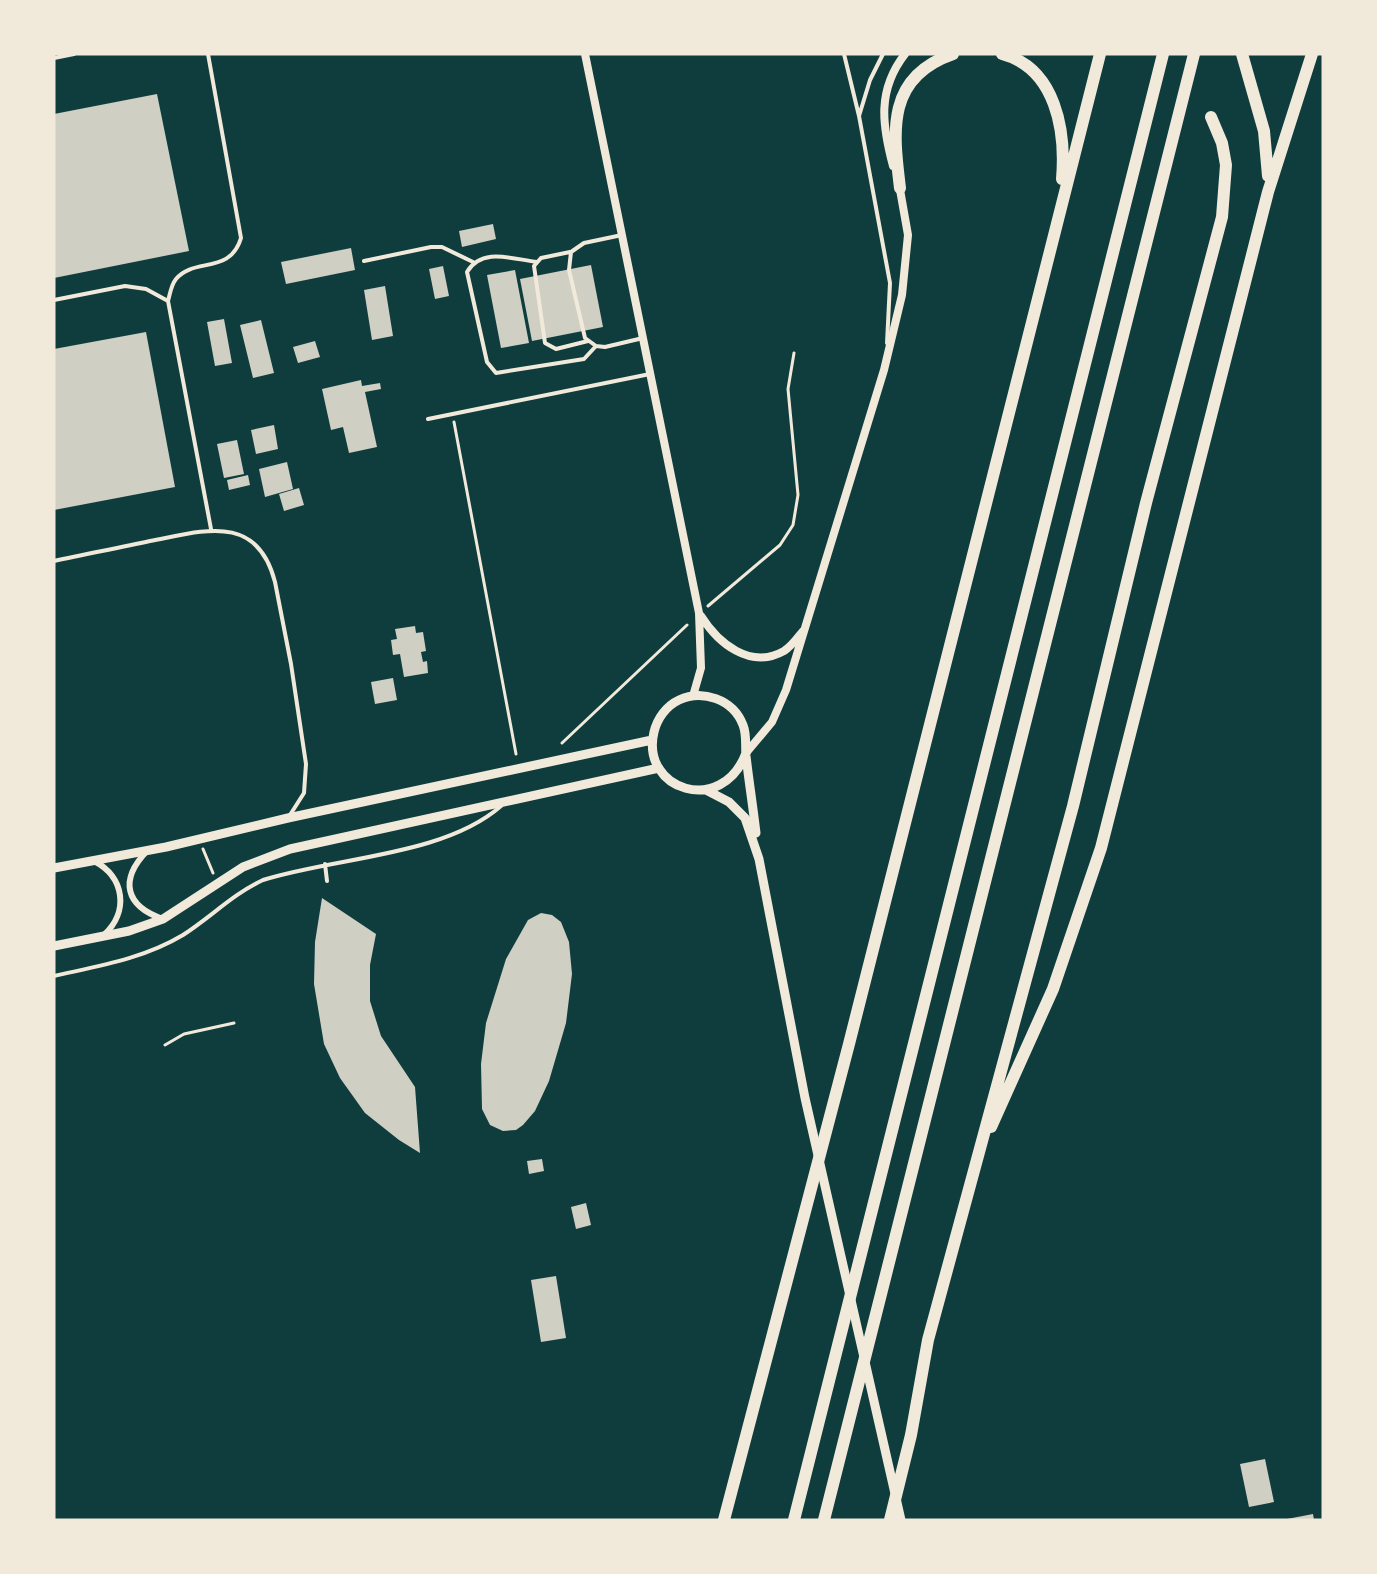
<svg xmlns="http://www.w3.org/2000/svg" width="1377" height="1574" viewBox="0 0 1377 1574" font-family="'Noto Sans',sans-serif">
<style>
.building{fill:#cfcfc3}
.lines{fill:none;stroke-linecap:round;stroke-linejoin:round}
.path{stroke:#f1e9da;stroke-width:3}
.service{stroke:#f1e9da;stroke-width:4}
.minor{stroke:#f1e9da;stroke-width:6}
.tertiary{stroke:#f1e9da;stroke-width:8}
.secondary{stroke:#f1e9da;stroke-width:9}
.trunk{stroke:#f1e9da;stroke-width:12}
.motorway{stroke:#f1e9da;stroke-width:12}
</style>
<rect width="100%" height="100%" fill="#0f3d3e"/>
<path class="building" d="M157,94L189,251L54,278V114Z
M493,224L496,239L462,247L459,231Z
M351,248L355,270L286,284L281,262Z
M591,265L603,327L532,341L520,279Z
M443,266L449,296L435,299L429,269Z
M515,270L529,343L501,348L487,275Z
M385,286L393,336L372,340L364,290Z
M224,319L232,363L215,366L207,322Z
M261,320L274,373L253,378L240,325Z
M146,332L175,487L54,510V349Z
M315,341L320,357L298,363L293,347Z
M361,380L362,386L380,383L381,389L365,392L377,447L349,453L343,427L331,430L322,389Z
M274,425L278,449L256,454L251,430Z
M237,440L244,474L224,478L217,444Z
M287,462L293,489L265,497L259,469Z
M248,475L250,485L229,490L227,480Z
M299,488L304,505L284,511L279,494Z
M415,626L416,633L423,632L426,651L421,652L423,662L427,661L428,673L404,677L400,654L393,655L391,640L397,639L395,629Z
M393,678L397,700L375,704L371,682Z
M322,898L376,934L370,965V1001L381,1036L415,1087L420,1153L399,1140L365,1113L340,1078L324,1044L314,984L315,942Z
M541,913L552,915L561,922L569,942L572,974L566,1023L549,1081L535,1111L523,1125L516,1130L503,1131L490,1125L482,1109L481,1064L486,1023L506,959L528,920Z
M542,1159L544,1171L529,1174L527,1161Z
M586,1203L591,1225L576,1229L571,1207Z
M556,1276L566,1338L541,1342L531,1280Z
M1265,1459L1274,1502L1249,1507L1240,1464Z
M1313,1514L1314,1520H1287V1519Z"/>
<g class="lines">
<path class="path" d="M454,422L516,754
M708,606L780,545L793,525L798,495L788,389L794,353
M562,743L687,625
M203,849L213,873
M165,1045L184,1034L234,1023"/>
<path class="service" d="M208,54L241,238C230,275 194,257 176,279C171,285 170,294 168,301L211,529
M844,54L859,116
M883,54L870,80L859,116L890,283L887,343
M54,58L74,54
M622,235L584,243L571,252L569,270L585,338L596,346L605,347L643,338
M570,252L541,258L534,266L545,343L556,349L588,341
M364,261L431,247H442L473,262
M537,262C512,259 482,247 467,272L487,362L496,373L584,359L596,346
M54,300L125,286L146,289L168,301
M428,419L650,374
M54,561C86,554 118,548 150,541C203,531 257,512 275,582L291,664L306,764L304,793L290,815
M325,864L327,881
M54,976C98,966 143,959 183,935C211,917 233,894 263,880C336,857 444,856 501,806"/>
<path class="minor" d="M147,851C119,880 125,906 163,919
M94,861C125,877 129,912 104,935"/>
<path class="tertiary" d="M585,54L699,613L701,668L693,696
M893,166C882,125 877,90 905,54
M701,616C718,643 750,670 784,651C792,646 798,637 803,631
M746,753L772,722L786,690L884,370L902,295L908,235L899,184"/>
<path class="secondary" d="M746,753C722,817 640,790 654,732C657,719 666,706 679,700C702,689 733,699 743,725C747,735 745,745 746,756C749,782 753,807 756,833
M706,790L729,802L745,818L759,859L805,1098L901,1520
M54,868L166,847L288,818L652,740
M54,946L129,931L163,919L243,867L290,849L659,768"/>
<path class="trunk" d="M1002,54C1056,68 1066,131 1062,179
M1242,54L1264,131L1268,176
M900,188C893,131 886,77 953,54
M991,1127L1053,989L1101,848L1268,192L1312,54
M724,1520L849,1044L1100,54
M890,1520L911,1435L928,1340L1073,806L1146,503L1222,217L1226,165L1222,143L1211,117"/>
<path class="motorway" d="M794,1520L1163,54
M824,1520L1194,54"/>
</g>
<rect width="1377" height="1574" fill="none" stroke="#f1e9da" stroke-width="111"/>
</svg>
